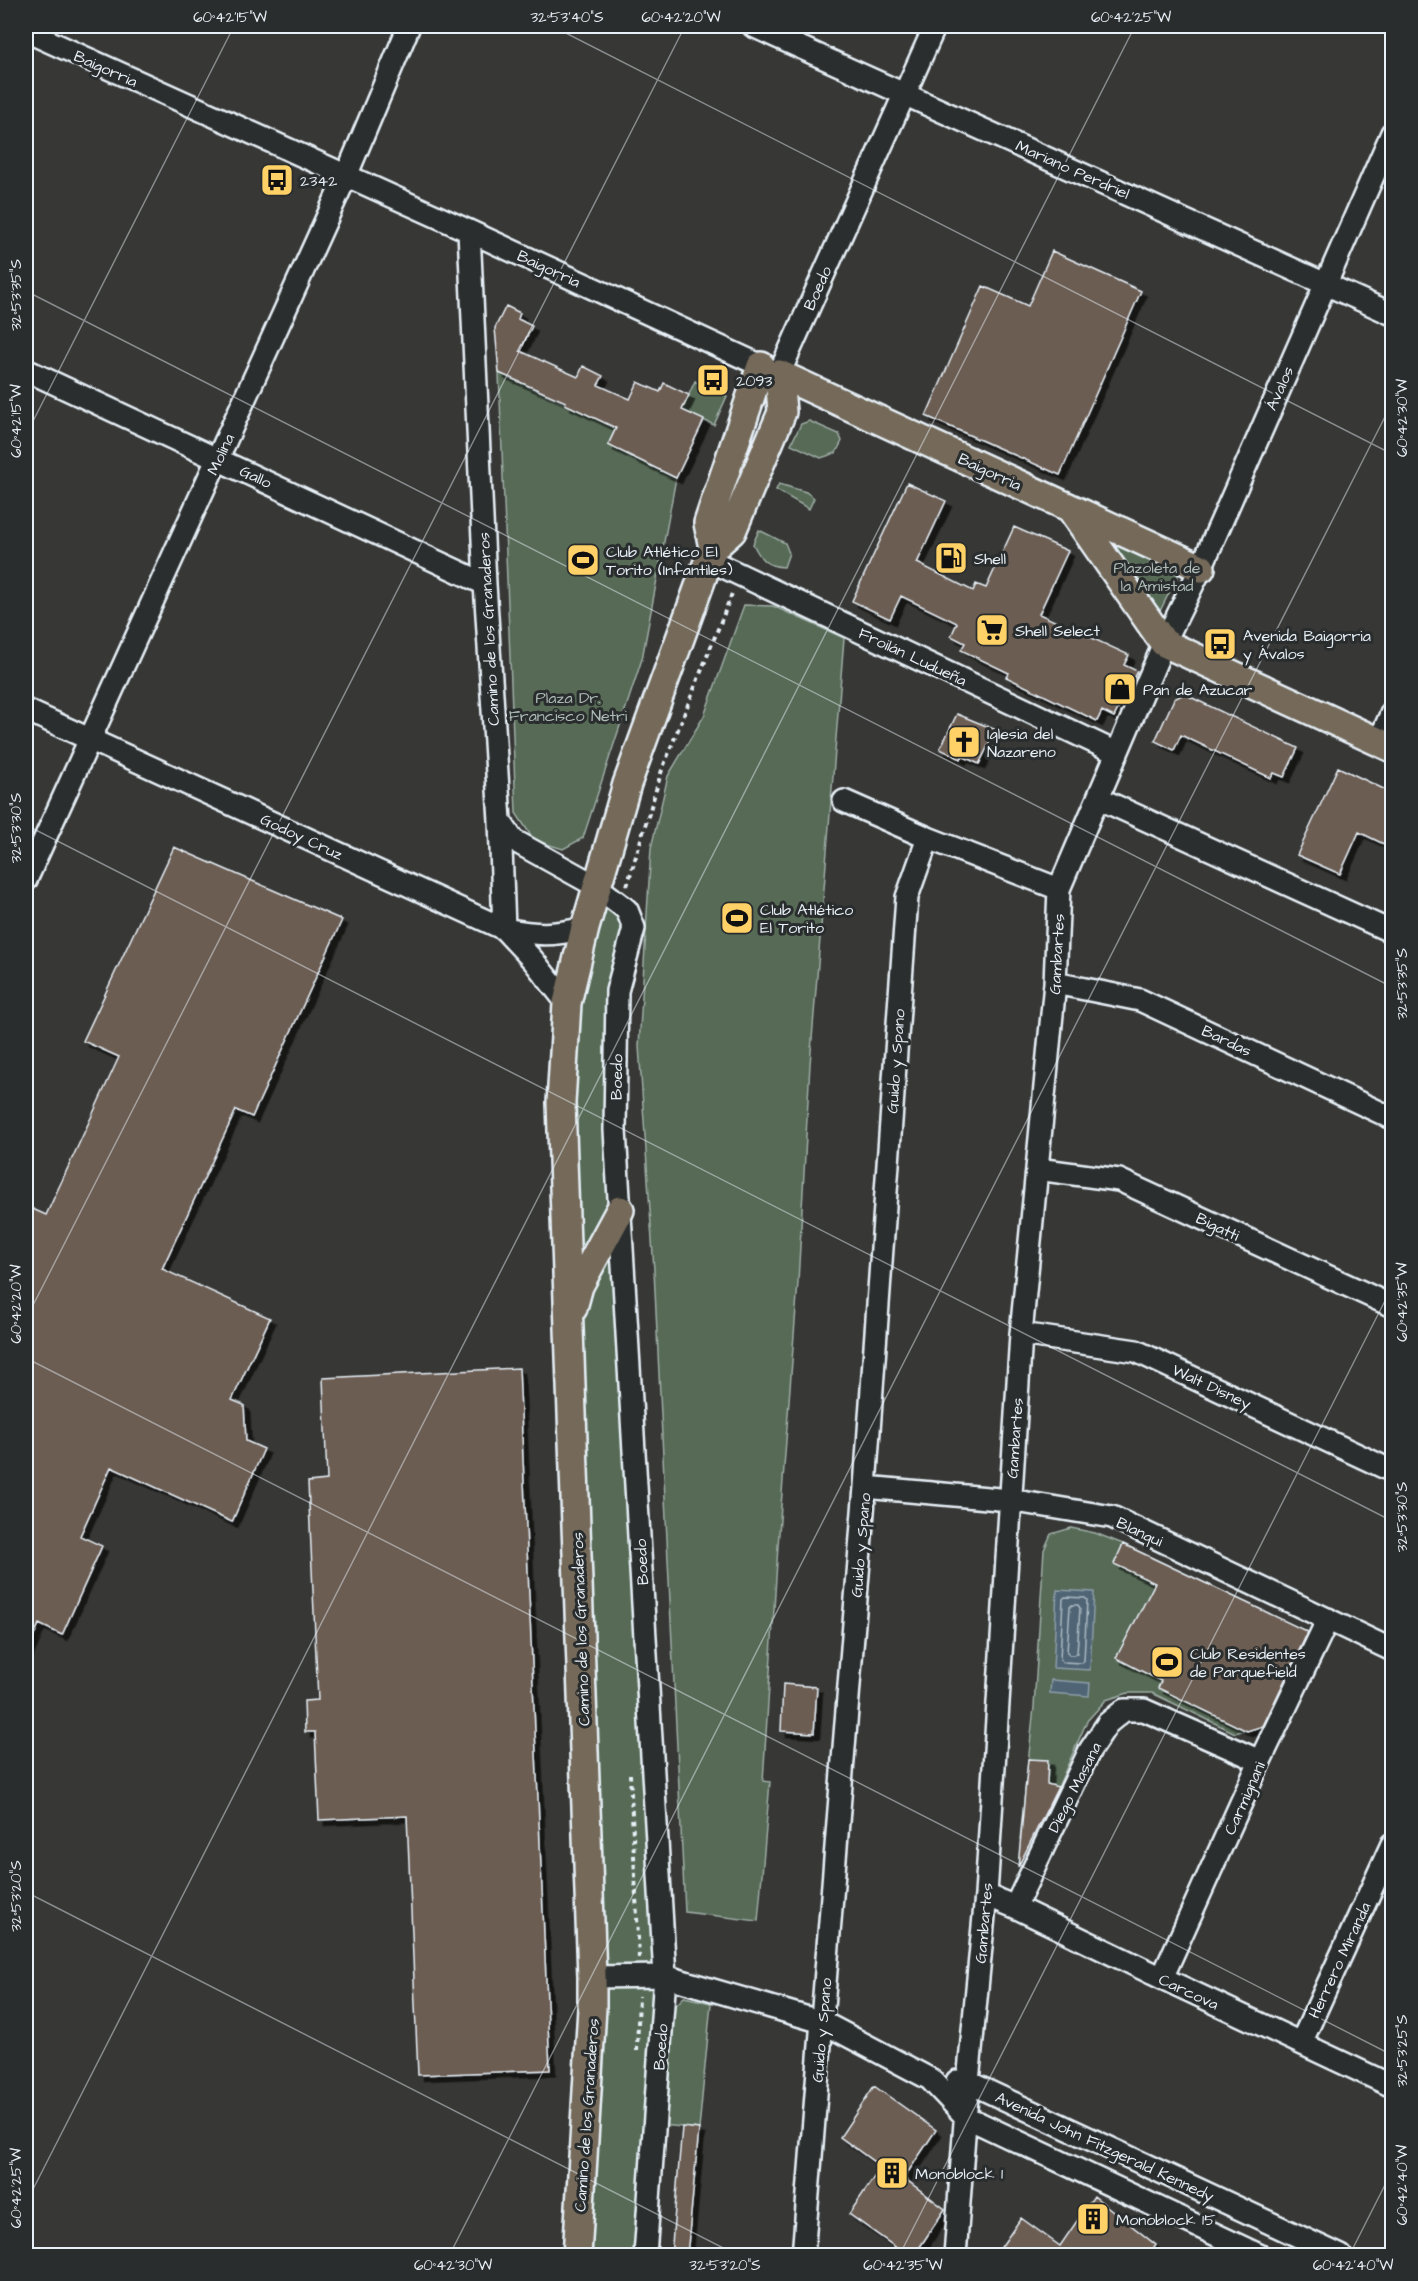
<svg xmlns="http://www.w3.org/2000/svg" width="1418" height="2281" viewBox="0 0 1418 2281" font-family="'Architects Daughter',sans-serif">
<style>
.green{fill:#566a56;stroke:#9faea7;stroke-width:1.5}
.water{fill:#506574;stroke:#8d9da9;stroke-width:1.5}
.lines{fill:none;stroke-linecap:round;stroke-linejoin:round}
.shore{stroke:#abb9c3;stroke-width:1.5}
.building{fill:#6c5d53;stroke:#e8f1f8;stroke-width:1.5;filter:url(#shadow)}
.minor-casing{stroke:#e8f1f8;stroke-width:26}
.major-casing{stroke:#e8f1f8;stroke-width:32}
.path{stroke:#e8f1f8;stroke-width:4;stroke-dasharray:4.5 4.5;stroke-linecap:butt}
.minor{stroke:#2a2d2e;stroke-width:21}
.major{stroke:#746a5a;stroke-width:27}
.ticks{fill:none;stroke:#e8f1f8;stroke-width:1.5;stroke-opacity:0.45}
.labels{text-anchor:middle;stroke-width:6;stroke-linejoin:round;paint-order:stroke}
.street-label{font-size:16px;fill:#e8f1f8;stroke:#2a2d2e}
.poi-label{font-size:16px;fill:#e8f1f8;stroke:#2a2d2e;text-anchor:start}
.park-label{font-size:16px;fill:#aebbb7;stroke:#2a2d2e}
.neatline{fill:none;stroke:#e8f1f8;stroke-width:2}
.ticks-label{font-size:15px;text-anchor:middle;fill:#e8f1f8}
</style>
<defs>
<filter id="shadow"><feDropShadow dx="5.5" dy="5.5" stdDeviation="0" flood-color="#0009"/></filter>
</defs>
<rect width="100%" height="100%" fill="#373735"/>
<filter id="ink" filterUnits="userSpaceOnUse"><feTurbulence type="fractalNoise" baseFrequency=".0167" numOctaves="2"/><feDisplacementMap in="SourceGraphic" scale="12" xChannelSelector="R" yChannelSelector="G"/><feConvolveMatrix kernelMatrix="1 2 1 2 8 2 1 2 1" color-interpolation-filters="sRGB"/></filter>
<g filter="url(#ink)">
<path class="green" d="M499,373L616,428L608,445L676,478L642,659L583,838L563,849L534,840L516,813Z
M695,381L727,396L714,425L682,410Z
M809,421L839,434L842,441L836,453L821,458L791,444L801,424Z
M779,484L806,492L814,498L809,509L776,490Z
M1099,528L1182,567L1159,613Z
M759,530L785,543L789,553L784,567C766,566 761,560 753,544Z
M744,605L773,606L844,638L810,1064L798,1282L778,1546L763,1781L770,1782L758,1921L685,1912L654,1270L639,1046L651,848L668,776L704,716Z
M596,886L627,910L617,991L665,1976L645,2255L577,2256L592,2008L561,1103Z
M1071,1528L1095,1533L1123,1544L1312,1634L1269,1724L1235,1733L1152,1693H1128L1106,1700L1087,1721L1048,1810L1030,1844L1020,1839L1034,1707L1044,1550L1051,1534Z
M684,1997L711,2003L699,2129L664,2125L673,2008Z"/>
<path class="water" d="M1057,1590L1094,1592L1090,1670L1053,1668Z
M1051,1680L1090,1683L1089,1696L1050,1693Z"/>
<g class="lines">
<path class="shore" d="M1065,1597L1085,1598L1087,1600L1084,1661L1082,1663L1062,1662L1060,1660L1063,1599Z
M1072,1605H1078L1080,1608L1077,1653L1074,1655H1069L1067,1652L1070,1607Z"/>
</g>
<path class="building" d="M1052,251L1141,291L1060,475L926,416L983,286L1028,306Z
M506,306L520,313L518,319L532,326L520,351L578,377L583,366L603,376L598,385L630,399L638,382L660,392L664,383L689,395L682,410L704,420L676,478L608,445L616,428L565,404L566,402L499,373L495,328Z
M907,483L946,501L917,563L973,591L976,584L986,588L1014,527L1068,551L1039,614L1129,655L1124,665L1137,671L1114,717L1102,711L1097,721L1006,677L1009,673L961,650L965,643L951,636L957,623L901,596L890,619L852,601Z
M1184,694L1298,748L1284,777L1274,773L1271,778L1181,735L1174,750L1155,741L1174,699Z
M957,714L996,730L979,764L962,756L961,759L940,749Z
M1338,767L1392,793V848L1359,832L1340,874L1297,855Z
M174,847L342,920L252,1117L236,1110L162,1269L270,1318L232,1400L244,1405L246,1441L264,1449L232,1522L111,1467L80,1536L102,1546L62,1635L39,1624L26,1654V1206L46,1215L119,1057L83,1041Z
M519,1368L550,2070L418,2075L407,1816L319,1820L315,1732H305L304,1701L318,1700L308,1482L327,1480L323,1378Z
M1123,1544L1308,1632L1263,1726L1247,1731L1158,1688L1161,1681L1116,1658L1155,1583L1114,1564Z
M783,1684L817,1687L814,1733L781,1731Z
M1028,1759L1048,1760L1047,1784L1058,1787L1018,1867Z
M874,2086L936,2130L904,2178L945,2209L914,2256H908L849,2214L881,2167L840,2137Z
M682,2127L699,2129L687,2256H671Z
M1094,2196L1156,2245L1149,2256H995L1021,2218L1060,2246Z"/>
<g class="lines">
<g class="minor-casing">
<path id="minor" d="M753,26L1392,314
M26,31L469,231L779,374L935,26
M469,231L485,584L500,821L504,929L533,960L567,1003
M26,370L485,584
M709,560L1117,753
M26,710L504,929C537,935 552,936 585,928
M1379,742L1392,712
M1098,798L1392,932
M844,801L928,838L1059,889
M500,821L513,840L596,886L621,905L627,910L634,928L617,991L615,1130L665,1976L645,2256
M26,880L346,176L409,26
M1055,983L1140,1000L1392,1118
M1037,1169L1119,1180L1392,1306
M1021,1334L1136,1351L1392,1471
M865,1487L1010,1500L1112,1517L1392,1650
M986,1895L1015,1907L1162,1978L1392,2086
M1015,1907L1090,1750L1108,1723L1124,1710H1144L1260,1761
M592,1977L665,1976L822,2022L930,2079L966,2117L1261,2256
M1162,1978L1260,1761L1328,1619
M1301,2043L1392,1844
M957,2081L968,2082L1341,2256
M803,2256L865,1487L907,897L928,838
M955,2256L968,2082L986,1895L1021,1334L1055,983L1059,889L1164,643L1201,568L1392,133"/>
</g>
<g class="major-casing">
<path id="major" d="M1071,509L1164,643L1392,748
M713,548L708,523L761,366
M573,1308L579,1286L620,1210
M577,2256L592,2008V1977L561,1103L567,1003L585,928L627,784L713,548L732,531L782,412L779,374L1201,568"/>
</g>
<path class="path" d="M627,886L662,770L733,591
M630,1774L639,1958
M637,2051L639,1996"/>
<use href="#minor" class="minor"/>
<use href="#major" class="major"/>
</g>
</g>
<path class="ticks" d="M552,26L1392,454M26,291L1392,987M26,435L234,26M26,825L1392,1521M26,1319L685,26M26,1358L1392,2055M26,1892L739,2256M26,2203L1135,26M449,2256L1392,403M899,2256L1392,1287M1349,2256L1392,2171"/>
<defs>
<g id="bus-square" transform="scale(1.725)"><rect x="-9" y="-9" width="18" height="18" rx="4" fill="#ffd166" stroke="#2a2d2e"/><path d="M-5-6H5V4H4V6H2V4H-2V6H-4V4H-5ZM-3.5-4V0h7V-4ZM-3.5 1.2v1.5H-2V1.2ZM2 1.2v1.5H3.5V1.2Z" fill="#111"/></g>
<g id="fuel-square" transform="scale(1.725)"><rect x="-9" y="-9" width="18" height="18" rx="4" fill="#ffd166" stroke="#2a2d2e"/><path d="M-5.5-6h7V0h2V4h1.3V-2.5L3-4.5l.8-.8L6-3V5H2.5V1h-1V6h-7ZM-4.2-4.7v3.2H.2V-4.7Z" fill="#111"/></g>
<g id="stadium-square" transform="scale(1.725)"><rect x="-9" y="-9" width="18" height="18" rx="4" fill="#ffd166" stroke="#2a2d2e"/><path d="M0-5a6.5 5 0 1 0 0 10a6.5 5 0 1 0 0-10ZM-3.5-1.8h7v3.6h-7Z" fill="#111"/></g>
<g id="supermarket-square" transform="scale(1.725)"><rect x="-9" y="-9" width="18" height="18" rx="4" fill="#ffd166" stroke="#2a2d2e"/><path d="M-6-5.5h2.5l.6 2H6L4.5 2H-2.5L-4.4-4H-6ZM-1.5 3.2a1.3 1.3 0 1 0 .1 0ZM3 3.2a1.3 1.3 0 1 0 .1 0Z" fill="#111"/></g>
<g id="shop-square" transform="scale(1.725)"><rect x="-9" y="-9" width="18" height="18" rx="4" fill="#ffd166" stroke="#2a2d2e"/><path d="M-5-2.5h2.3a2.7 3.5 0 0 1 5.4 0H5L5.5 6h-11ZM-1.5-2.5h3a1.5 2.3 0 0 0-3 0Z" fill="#111"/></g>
<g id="church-square" transform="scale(1.725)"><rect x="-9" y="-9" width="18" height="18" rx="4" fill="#ffd166" stroke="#2a2d2e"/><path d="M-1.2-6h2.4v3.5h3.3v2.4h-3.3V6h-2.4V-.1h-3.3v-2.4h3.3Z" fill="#111"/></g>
<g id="building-square" transform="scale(1.725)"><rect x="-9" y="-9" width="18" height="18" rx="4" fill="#ffd166" stroke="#2a2d2e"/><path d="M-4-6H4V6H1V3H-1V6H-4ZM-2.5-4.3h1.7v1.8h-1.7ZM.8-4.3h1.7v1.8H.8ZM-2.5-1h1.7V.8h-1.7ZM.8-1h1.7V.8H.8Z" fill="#111"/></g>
</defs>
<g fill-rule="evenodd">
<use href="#bus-square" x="277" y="180"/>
<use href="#bus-square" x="713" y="380"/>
<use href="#fuel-square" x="951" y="558"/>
<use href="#stadium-square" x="583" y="560"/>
<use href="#supermarket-square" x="992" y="630"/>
<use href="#bus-square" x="1220" y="644"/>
<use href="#shop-square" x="1120" y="689"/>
<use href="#church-square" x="964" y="742"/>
<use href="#stadium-square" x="737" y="918"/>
<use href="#stadium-square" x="1167" y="1662"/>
<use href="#building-square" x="892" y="2173"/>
<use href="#building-square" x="1093" y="2219"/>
</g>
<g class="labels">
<g class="street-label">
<text transform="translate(106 68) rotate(24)" y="6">Baigorria</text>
<text transform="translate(1073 169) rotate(24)" y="6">Mariano Perdriel</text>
<text transform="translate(549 268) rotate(25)" y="6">Baigorria</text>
<text transform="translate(817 288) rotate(-66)" y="6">Boedo</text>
<text transform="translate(1279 388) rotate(-66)" y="6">Ávalos</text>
<text transform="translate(220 454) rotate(-65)" y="6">Molina</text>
<text transform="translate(990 471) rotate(25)" y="6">Baigorria</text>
<text transform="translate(256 476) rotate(25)" y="6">Gallo</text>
<text transform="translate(488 629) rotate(-93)" y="6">Camino de los Granaderos</text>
<text transform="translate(913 656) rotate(25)" y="6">Froilán Ludueña</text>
<text transform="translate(302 836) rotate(25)" y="6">Godoy Cruz</text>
<text transform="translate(1056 954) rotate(-87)" y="6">Gambartes</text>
<text transform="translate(1227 1040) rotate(25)" y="6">Bardas</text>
<text transform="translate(895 1061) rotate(-86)" y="6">Guido y Spano</text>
<text transform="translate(616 1077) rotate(-89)" y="6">Boedo</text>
<text transform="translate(1218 1226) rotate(25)" y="6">Bigatti</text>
<text transform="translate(1212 1386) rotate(25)" y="6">Walt Disney</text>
<text transform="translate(1014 1438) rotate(-86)" y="6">Gambartes</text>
<text transform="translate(1140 1531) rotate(25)" y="6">Blanqui</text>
<text transform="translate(860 1545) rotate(-85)" y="6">Guido y Spano</text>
<text transform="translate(641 1562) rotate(-93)" y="6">Boedo</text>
<text transform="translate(580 1629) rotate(-92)" y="6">Camino de los Granaderos</text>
<text transform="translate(1074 1787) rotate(-63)" y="6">Diego Masana</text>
<text transform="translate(1244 1798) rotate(-66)" y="6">Carmignani</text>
<text transform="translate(983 1923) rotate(-85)" y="6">Gambartes</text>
<text transform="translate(1339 1960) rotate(-65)" y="6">Herrero Miranda</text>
<text transform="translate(1189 1991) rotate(25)" y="6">Carcova</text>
<text transform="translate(821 2030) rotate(-85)" y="6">Guido y Spano</text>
<text transform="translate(660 2047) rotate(-86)" y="6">Boedo</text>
<text transform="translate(586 2115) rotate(-86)" y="6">Camino de los Granaderos</text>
<text transform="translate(1105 2146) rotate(25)" y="6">Avenida John Fitzgerald Kennedy</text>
</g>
<g class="poi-label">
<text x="300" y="186">2342</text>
<text x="736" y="386">2093</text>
<text x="606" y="557">Club Atlético El<tspan x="606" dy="18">Torito (Infantiles)</tspan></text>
<text x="974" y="564">Shell</text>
<text x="1015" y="636">Shell Select</text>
<text x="1243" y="641">Avenida Baigorria<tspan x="1243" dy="18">y Ávalos</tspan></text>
<text x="1143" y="695">Pan de Azucar</text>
<text x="987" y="739">Iglesia del<tspan x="987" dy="18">Nazareno</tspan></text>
<text x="760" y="915">Club Atlético<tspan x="760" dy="18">El Torito</tspan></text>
<text x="1190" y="1659">Club Residentes<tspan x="1190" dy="18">de Parquefield</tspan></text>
<text x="915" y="2179">Monoblock 1</text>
<text x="1116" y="2225">Monoblock 15</text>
</g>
<g class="park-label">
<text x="1157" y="573">Plazoleta de<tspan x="1157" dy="18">la Amistad</tspan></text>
<text x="568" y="703">Plaza Dr.<tspan x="568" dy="18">Francisco Netri</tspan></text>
</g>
</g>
<rect width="1418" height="2281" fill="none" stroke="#2a2d2e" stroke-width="66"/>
<rect x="33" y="33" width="1352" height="2215" class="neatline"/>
<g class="ticks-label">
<text x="230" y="22">60°42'15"W</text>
<text x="567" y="22">32°53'40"S</text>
<text x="681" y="22">60°42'20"W</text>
<text x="1131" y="22">60°42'25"W</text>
<text transform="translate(16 295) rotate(-90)" y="5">32°53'35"S</text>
<text transform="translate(1402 418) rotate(-90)" y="5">60°42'30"W</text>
<text transform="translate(16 421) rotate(-90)" y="5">60°42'15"W</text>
<text transform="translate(16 828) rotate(-90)" y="5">32°53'30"S</text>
<text transform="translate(1402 984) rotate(-90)" y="5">32°53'35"S</text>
<text transform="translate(1402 1302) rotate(-90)" y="5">60°42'35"W</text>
<text transform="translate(16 1304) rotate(-90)" y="5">60°42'20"W</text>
<text transform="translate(1402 1517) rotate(-90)" y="5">32°53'30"S</text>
<text transform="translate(16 1896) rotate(-90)" y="5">32°53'20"S</text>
<text transform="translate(1402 2051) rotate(-90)" y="5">32°53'25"S</text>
<text transform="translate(1402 2185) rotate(-90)" y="5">60°42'40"W</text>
<text transform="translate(16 2188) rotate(-90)" y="5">60°42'25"W</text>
<text x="453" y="2270">60°42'30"W</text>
<text x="725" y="2270">32°53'20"S</text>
<text x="903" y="2270">60°42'35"W</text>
<text x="1353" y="2270">60°42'40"W</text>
</g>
</svg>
